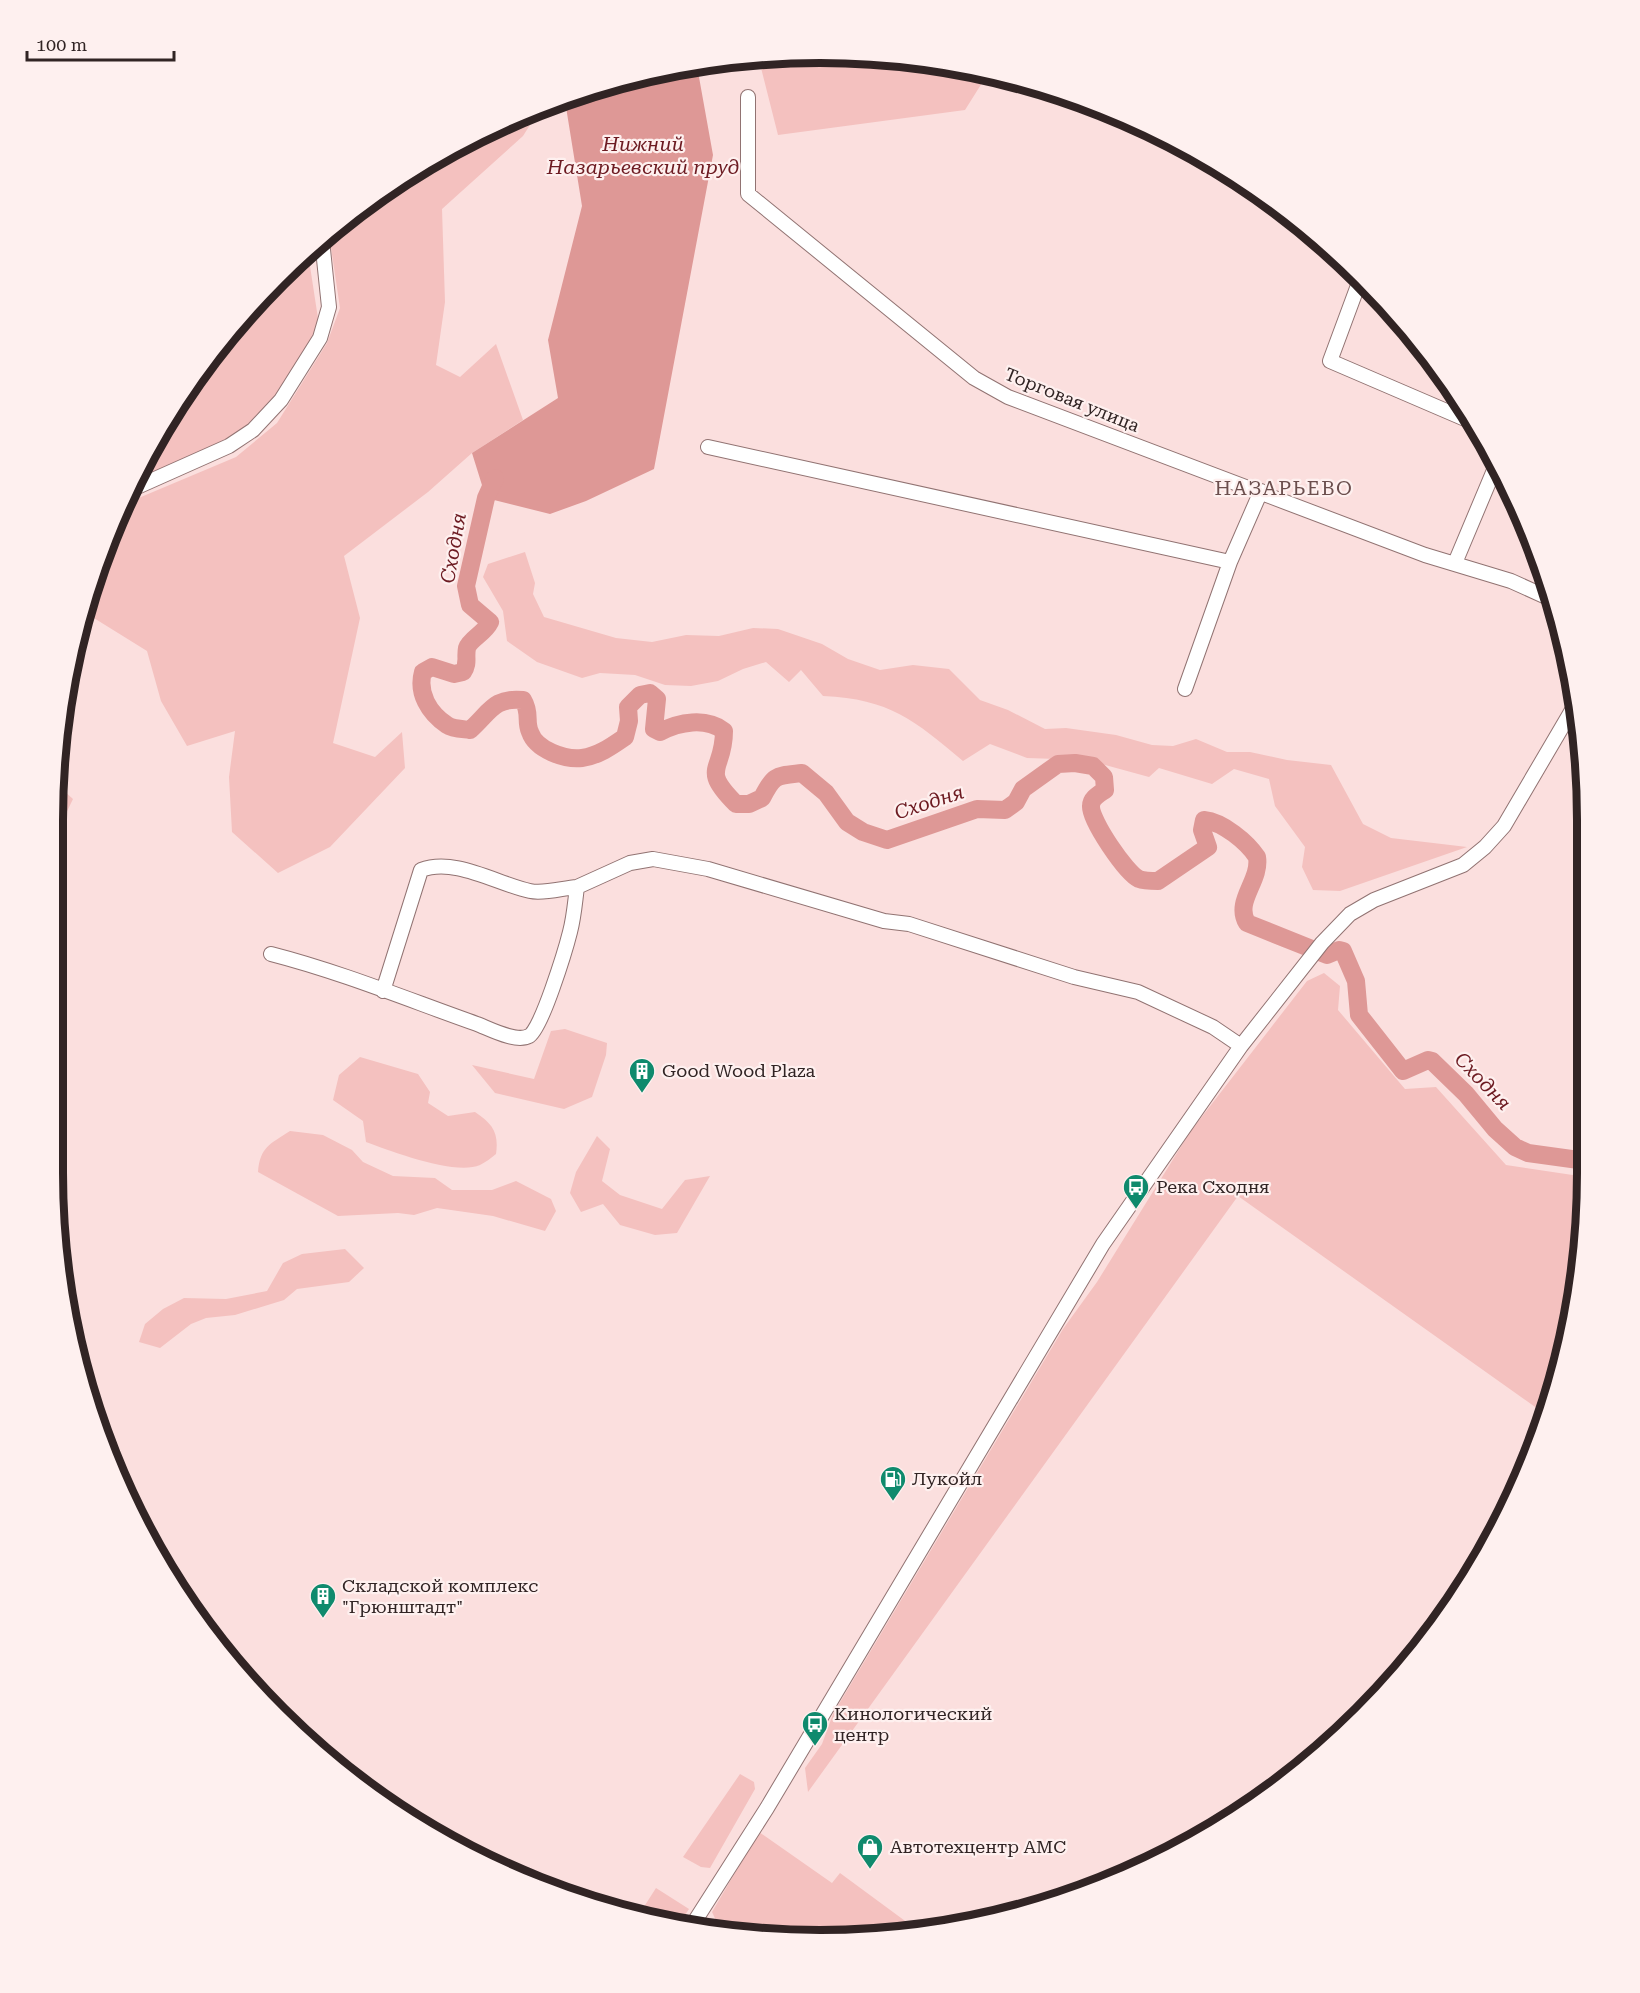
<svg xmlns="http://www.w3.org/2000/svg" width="1640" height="1993" viewBox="0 0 1640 1993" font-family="'Roboto Serif',serif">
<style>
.green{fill:#f4c1bf}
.water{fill:#de9896}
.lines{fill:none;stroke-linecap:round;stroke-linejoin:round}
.river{stroke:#de9896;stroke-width:18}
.minor-casing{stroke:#917372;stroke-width:16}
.minor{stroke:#fff;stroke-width:14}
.labels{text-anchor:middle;stroke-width:4.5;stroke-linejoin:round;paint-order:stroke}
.street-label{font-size:18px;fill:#312424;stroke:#fef0ef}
.poi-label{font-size:18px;fill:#312424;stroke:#fef0ef;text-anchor:start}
.water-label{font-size:20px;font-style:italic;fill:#6d1b22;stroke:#fef0ef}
.neighbourhood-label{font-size:20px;letter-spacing:1.5px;fill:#6c4f4e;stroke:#fef0ef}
.rim{fill:none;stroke:#312424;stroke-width:8}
</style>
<rect width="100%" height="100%" fill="#fbdfde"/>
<path class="green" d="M770,54L921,59L987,75L965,110L778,135L758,56Z
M540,109L523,136L442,209L445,302L436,365L460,377L496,344L523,420L472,453L428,492L344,556L360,618L333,743L375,757L402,732L405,768L330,847L278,873L232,832L229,777L235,731L187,746L161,701L147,651L89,615L84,616L111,527L122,505L236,457L277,423L327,343L340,308L329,234L353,211L481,132Z
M308,253L319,325L293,377L239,438L131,486L156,436L243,314Z
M525,552L535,583L533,594L544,617L616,638L652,642L686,635L719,636L753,628L778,629L822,644L848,659L880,670L913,665L949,669L980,700L1008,710L1045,729L1066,728L1116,735L1152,745L1173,746L1196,739L1227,752H1250L1287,760L1331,765L1363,824L1391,838L1467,847L1340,891L1313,890L1302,867L1305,847L1275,806L1269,779L1234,769L1212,784L1159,768L1149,777L1087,760L1027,758L990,744L963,761C914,720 890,699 823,696L801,670L789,682L766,662L743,669L718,681L691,686L665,685L635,675L600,673L582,678L537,662L507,641L503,611L483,577L488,564Z
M54,782L73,799L59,828L54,824Z
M1324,973L1340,986L1338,1010L1405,1089L1436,1087L1506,1165L1586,1177C1586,1253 1572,1343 1545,1414L1238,1196L808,1792L805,1768L822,1744L833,1714L1063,1329L1097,1282L1190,1132L1307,981Z
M565,1029L607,1043L606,1055L592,1097L564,1109L495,1093L472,1065L534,1079L551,1031Z
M360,1057L418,1074L430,1092L428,1103L448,1116L475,1112C493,1124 499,1133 496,1154C491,1158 486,1162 480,1165C455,1176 391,1151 366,1142L363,1121L333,1100L339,1075Z
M290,1131L323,1135L352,1150L363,1162L393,1176L435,1178L452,1190H492L516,1181L551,1199L556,1211L545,1231L493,1216L437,1208L414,1215L398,1213L338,1216L258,1172C260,1147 270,1144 290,1131Z
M597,1136L610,1149L602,1181L620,1195L662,1209L685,1180L710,1176L677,1233L655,1235L620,1225L603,1204L581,1212L570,1193L576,1172Z
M345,1249L364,1268L349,1282L297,1289L284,1300L235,1315L206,1318L191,1324L160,1348L139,1342L145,1324L163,1309L184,1298L226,1299L267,1291L283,1263L302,1254Z
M740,1774L754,1782L755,1789L710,1868L701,1867L683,1857Z
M759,1832L832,1883L840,1873L916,1929L769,1939L720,1929L712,1912Z
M656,1888L689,1909L681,1921L640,1913Z"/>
<path class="water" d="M697,66L713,155L654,469L586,501L550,514L486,498L472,453L558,398L548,340L582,206L566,107C598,75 654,73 697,66Z"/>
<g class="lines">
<path class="river" d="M495,478L486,498L466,586L470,605L490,622C485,633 470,639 467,648C465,658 469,663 463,672L454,674L432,667L423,672C417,693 429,713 447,725C453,729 463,729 470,730C490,712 494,697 523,700C531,713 525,721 530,732C536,750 565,760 582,758C598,756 612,746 625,737L629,721L628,707L640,695L650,693L657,699L654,729L660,732C679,722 706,717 724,731C724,772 699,767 736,804H749L762,798C774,774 776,776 802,773L826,793L847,822L863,832L887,840L977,809L1005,810L1016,802L1023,789L1058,764L1075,763L1093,766L1104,777L1105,790C1099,794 1091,798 1091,806C1090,820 1126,873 1139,879C1144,881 1152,881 1158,881L1208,847L1202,830L1204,820C1223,822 1247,842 1257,857C1261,881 1234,901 1247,923L1327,955L1339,950L1343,951L1356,981L1359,1015L1403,1071L1428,1060L1432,1061L1466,1094L1495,1129L1515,1147L1528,1153L1586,1161"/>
<g class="minor-casing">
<path id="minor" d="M748,97V194L974,378L1008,397L1425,555L1511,581L1553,600
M1360,280L1330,361L1472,422
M708,447L1230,562
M128,491L229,446L253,430L281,400L320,338L329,307L322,240
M1455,563L1497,463
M1185,689L1230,562L1261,491
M271,954C341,972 409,1000 477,1024C490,1029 516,1043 529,1036C541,1031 566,948 570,932C574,917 575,902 577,887L630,863L653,859L708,869L884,921L909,924L1074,977L1138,992L1213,1027L1241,1046
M383,991L421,870C455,857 497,884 530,891C544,894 563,888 577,887
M693,1924L767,1808L1103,1244L1241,1046L1322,943L1350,914L1374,900L1463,865L1485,847L1504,826L1575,705"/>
</g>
<use href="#minor" class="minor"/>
</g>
<defs>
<g id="building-pin" transform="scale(1.35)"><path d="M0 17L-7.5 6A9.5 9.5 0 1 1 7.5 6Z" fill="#0f8a6d" stroke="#fef0ef"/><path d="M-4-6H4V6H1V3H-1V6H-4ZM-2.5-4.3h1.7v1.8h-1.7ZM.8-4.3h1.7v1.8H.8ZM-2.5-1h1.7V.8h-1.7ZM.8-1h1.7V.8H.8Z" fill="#fff"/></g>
<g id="bus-pin" transform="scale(1.35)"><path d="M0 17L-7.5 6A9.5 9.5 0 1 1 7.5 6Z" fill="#0f8a6d" stroke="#fef0ef"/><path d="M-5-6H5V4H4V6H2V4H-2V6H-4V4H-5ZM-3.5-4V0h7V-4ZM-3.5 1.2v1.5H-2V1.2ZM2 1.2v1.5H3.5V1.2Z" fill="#fff"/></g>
<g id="fuel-pin" transform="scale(1.35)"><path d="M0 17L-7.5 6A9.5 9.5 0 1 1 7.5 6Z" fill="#0f8a6d" stroke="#fef0ef"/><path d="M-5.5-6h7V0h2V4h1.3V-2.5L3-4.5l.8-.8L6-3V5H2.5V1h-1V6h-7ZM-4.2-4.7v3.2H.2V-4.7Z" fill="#fff"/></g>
<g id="shop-pin" transform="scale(1.35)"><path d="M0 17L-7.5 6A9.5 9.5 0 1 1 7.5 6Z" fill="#0f8a6d" stroke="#fef0ef"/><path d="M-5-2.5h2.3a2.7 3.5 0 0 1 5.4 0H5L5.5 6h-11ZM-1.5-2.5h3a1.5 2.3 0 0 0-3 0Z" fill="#fff"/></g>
</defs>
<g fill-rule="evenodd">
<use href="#building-pin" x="642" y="1071"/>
<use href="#bus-pin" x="1136" y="1187"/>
<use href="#fuel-pin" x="893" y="1479"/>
<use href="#building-pin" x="323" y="1596"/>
<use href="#bus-pin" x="815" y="1724"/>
<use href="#shop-pin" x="870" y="1847"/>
</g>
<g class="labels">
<g class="street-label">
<text transform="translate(1072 400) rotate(22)" y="6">Торговая улица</text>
</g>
<g class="poi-label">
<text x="662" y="1077">Good Wood Plaza</text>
<text x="1156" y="1193">Река Сходня</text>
<text x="912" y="1485">Лукойл</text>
<text x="342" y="1592">Складской комплекс<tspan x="342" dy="21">"Грюнштадт"</tspan></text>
<text x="834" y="1720">Кинологический<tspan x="834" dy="21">центр</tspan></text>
<text x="890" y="1853">Автотехцентр АМС</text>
</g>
<g class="water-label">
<text x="643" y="151">Нижний<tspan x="643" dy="23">Назарьевский пруд</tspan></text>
<text transform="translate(453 548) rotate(-80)" y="7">Сходня</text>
<text transform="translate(929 802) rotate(-18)" y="7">Сходня</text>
<text transform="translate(1483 1081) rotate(46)" y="7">Сходня</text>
</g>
<g class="neighbourhood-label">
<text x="1284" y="495">НАЗАРЬЕВО</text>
</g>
</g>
<path d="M0 0H1640V1993H0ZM820 63H820A757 757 0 0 1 1577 820V1173A757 757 0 0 1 820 1930H820A757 757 0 0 1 63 1173V820A757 757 0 0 1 820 63Z" fill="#fef0ef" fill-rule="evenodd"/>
<path class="rim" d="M820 63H820A757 757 0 0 1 1577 820V1173A757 757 0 0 1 820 1930H820A757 757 0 0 1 63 1173V820A757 757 0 0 1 820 63Z"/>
<path d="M27 51v9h147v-9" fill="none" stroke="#312424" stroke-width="3"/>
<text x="36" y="51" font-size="18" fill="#312424" stroke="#fef0ef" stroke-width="4.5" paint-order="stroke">100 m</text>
</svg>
